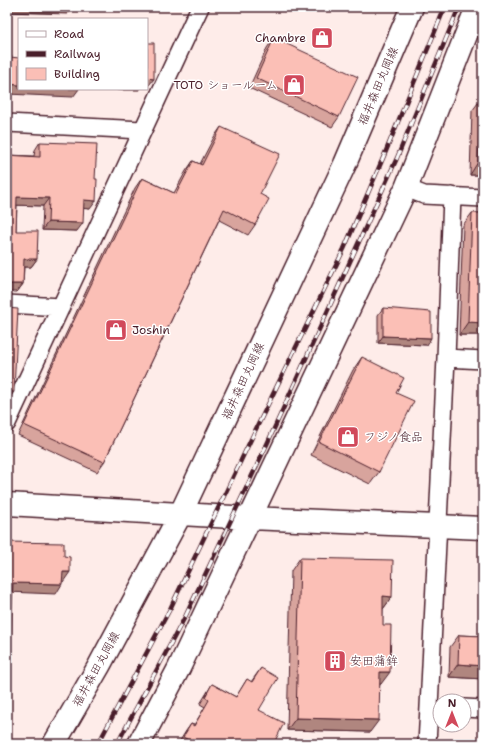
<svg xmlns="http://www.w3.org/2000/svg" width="490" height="751" viewBox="0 0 490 751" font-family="'Shantell Sans','Klee One',sans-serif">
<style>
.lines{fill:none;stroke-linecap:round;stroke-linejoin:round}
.street-casing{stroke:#4a1f2b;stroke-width:20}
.secondary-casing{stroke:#4a1f2b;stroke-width:25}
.street{stroke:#fff;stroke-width:17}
.secondary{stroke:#fff;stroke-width:22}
.rail-casing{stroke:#4a1f2b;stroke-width:4.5}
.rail{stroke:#fff;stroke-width:3;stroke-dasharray:9;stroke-linecap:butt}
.wall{fill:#d8a49d;stroke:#4a1f2b}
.shaded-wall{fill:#b0867f;stroke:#4a1f2b}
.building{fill:#fbbfb6;stroke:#4a1f2b}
.labels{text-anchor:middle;stroke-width:3;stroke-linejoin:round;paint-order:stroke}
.poi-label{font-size:12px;fill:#4a1f2b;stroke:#fff;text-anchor:start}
.street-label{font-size:12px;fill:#4a1f2b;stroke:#fff}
</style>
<rect width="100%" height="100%" fill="#feece9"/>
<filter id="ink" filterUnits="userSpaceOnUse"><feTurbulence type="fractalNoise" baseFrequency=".025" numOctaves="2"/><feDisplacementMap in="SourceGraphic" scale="8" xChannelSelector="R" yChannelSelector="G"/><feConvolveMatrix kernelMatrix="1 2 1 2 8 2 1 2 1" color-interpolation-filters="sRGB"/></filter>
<g filter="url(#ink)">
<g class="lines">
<g class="street-casing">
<path id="street" d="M7,123L142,130
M406,188L424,195L483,198
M7,304L61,307
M446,358L483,360
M7,423C72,284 135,145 200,7
M464,708L483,709
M427,744L429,707L446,358L452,196"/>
</g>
<g class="secondary-casing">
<path id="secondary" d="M7,504L250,518L483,528
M54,744L99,666L181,513L345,164L412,7
M139,744L179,668L406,188L477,7"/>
</g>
<use href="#street" class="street"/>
<use href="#secondary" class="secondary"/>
<g class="rail-casing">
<path id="rail" d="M98,744L171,607L254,433L344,249L386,151L445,7
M117,744L186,615L268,442L397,158L459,7"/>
</g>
<use href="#rail" class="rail"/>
</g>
<path class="wall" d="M274,38L339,117L332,127L249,88L267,48Z
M481,99H483V175H470L472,111Z
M221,127L260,194L255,225L248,235L219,220L104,462L97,472L18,435L135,188L142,178L174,193L186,171L193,161L200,164L214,137Z
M40,142L90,209L83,208L77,231L42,230L43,206L17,205L16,231L37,259L31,267H24L23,284L17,292L7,155L34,156L35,150Z
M472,213H483V335H459L463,225Z
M383,308L427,345L378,343V315Z
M362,357L396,393L379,472L370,484L311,455L353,370Z
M300,558L392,597L383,609L381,684H380L370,732L287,730L291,571Z
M459,635L483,636V679L449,677L450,647Z
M261,668L259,710L274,743L273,744H178L186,731L191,724L194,725L205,707L200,704L208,691L212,684L236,697L247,679L251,682Z"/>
<path class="shaded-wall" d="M7,7H72L67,14L7,12Z
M147,78L154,79L149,85H147Z
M7,84L19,85V89H79L73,97L7,94Z
M117,89H139V90H117Z
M478,162L483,163V175H470Z
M17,197L49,198L43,206L12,205Z
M84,200L96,201L90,209L78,208Z
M48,222L83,223L77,231L42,230Z
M24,259H37L31,267H18Z
M7,284H23L17,292H7Z
M468,322L483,323V335H459Z
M383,336L431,338L427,345L378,343Z
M7,391L14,392L7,401Z
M63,572H70L63,582L56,581Z
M13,583L62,584L56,594L7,592Z
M383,596L392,597L383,609H374Z
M7,649H10L7,654Z
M458,664L483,666V679L449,677Z
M380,672H390L381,684H371Z
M296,718L379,720L370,732L287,730Z"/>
<path class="building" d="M274,38L358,77L339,117L256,78Z
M147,43H154V79L147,78Z
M10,57L19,58V85L7,84V61H10Z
M481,99H483V163L478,162Z
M221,127L280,154L260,194L269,199L255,225L224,209L104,462L24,425L142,178L176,194L193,161L202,165Z
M40,142L97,144L95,179H97L96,201L84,200L83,223L48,222L49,198L17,197L16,231H38L37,259H24L23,284H7V155L40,157Z
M472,213H483V323L468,322Z
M7,308L18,309L14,390V392L7,391Z
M383,308L431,312V338L383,336Z
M362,357L404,378L396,393L414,401L379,472L319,442Z
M7,542L64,543V556L70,557V572H63L62,584L13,583L10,649H7Z
M300,558L393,560L392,597L383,596V625H391L390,672H380L379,720L296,718Z
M459,635L483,636V666L458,664Z
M261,668L278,678L259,710L284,723L274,743L272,742L271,744H196L183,737L191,724L194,726L209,700L205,697L212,684L236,697L247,679L252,682Z"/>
</g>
<defs>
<g id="shop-square" transform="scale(1.15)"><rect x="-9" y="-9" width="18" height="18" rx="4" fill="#d1495b" stroke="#fff"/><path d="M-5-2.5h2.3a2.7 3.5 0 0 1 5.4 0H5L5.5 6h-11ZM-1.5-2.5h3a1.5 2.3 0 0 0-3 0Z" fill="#fff"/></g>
<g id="building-square" transform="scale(1.15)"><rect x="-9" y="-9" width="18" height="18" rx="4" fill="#d1495b" stroke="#fff"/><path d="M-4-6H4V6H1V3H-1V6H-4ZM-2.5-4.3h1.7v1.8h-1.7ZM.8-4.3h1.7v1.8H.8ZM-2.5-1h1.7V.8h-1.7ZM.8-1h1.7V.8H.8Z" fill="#fff"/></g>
</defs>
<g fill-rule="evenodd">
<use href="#shop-square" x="322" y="38"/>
<use href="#shop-square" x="294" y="85"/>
<use href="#shop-square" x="116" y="330"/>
<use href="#shop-square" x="348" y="437"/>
<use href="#building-square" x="335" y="661"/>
</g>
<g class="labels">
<g class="poi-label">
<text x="306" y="42" text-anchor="end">Chambre</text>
<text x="278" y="89" text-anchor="end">TOTO ショールーム</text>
<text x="132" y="334">Joshin</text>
<text x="364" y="441">フジノ食品</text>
<text x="350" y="665">安田蒲鉾</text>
</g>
<g class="street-label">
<text transform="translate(378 86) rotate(-67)" y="4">福井森田丸岡線</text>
<text transform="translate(243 381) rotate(-65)" y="4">福井森田丸岡線</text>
<text transform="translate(96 669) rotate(-61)" y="4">福井森田丸岡線</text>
</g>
</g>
<rect width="490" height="751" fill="none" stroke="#fff" stroke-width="24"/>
<rect x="12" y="12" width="466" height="727" fill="none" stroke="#4a1f2b" stroke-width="1.5" filter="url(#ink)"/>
<rect x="18" y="18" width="130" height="72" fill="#ffffff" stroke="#b7a5aa"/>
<rect x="26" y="31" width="20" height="6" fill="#ffffff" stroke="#b7a5aa"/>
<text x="54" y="38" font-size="12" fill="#4a1f2b">Road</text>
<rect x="26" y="51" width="20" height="6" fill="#4a1f2b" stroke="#b7a5aa"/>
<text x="54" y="58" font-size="12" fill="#4a1f2b">Railway</text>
<rect x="26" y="68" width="20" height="12" fill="#fbbfb6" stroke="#b7a5aa"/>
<text x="54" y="78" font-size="12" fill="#4a1f2b">Building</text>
<g transform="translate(452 713)"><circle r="19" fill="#ffffff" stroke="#b7a5aa"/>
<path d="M0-3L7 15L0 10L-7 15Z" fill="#d1495b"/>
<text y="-6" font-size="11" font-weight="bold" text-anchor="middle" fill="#4a1f2b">N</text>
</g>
</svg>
